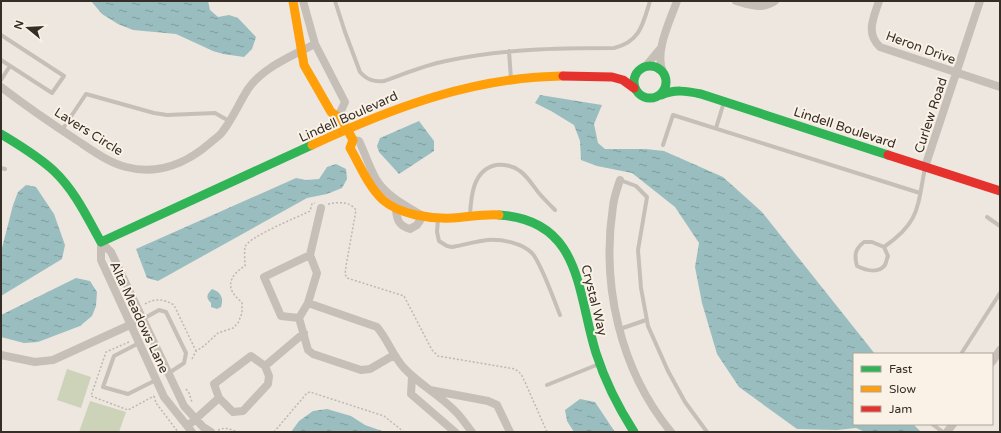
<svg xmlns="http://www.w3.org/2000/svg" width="1001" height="433" viewBox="0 0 1001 433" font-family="'Varela Round',sans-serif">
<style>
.pitch{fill:#cdd3b9}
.water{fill:url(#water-ripples)}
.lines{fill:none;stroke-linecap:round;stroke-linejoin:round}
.path{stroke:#beb8b1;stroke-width:1.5;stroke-dasharray:2 2;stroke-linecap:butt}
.lane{stroke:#c6bfb8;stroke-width:4}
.street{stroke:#c6bfb8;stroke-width:8}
.fast{stroke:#30b455;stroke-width:9}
.slow{stroke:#ff9f0a;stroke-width:9}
.jam{stroke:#e5322d;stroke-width:9}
.labels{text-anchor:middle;stroke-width:4;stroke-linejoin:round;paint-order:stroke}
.street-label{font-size:13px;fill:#372d27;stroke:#faf2e6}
</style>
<defs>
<pattern id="water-ripples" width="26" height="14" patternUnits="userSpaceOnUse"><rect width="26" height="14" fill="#9abebf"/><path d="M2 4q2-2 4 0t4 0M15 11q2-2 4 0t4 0" fill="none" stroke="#7e9b9b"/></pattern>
</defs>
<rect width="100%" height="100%" fill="#ede7e0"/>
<path class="pitch" d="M67,369L91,377L81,408L57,400Z
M90,401L126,412L119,432H79Z"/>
<path class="water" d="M91,1H208L210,10L218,17L229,15L238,18L256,37L252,49L244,57L223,54L213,51L176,34L133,30L118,24L102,14Z
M540,95L602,105L594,124L598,143L605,149H646L664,151L723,177L762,212L875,354H854V424H913L921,432H865L856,428L837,430L797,429L739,387L717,354L702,303L695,267L699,243L675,207L632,173L597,166L581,160L580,141L574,125L551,111L535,103Z
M419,121L434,141V151L399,174L379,152L377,146L380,138Z
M336,164L346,169L347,179L342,188L327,194L307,198L158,281L147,278L136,249L296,178L306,180L319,179L327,167Z
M26,185L36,187L54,214L65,245L62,259L1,296V252L13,205L18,192Z
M76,278L90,281L97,292L96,306L92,316L80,326L38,342L24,343L1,337V315Z
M212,289C221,292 224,298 221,307L217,309L211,307V303C206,298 206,295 212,289Z
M580,399L595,402L615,432H574L567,421L565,410Z
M327,409L351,416L365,425L385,432H291L299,421L313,411Z"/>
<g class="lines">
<path class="path" d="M328,204C339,202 349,201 356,210L346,266L345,274L347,278L404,296L432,350L438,356L515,369L521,374L525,382L547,432
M145,304C155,298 164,299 174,305L196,351
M129,342L106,352L91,396L128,410L154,396
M192,359L196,351L204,346L218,333L233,328L238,323L242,313V302C225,290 228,276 245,266C245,260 244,253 245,247C248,237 298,217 310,211L312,204L315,203
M186,389L189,393L192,402
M154,396L156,403L178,432
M218,430L225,428L239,432
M274,432L307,393L310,392L384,416L404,432"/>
<path class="lane" d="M335,1L345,32L360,72C367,80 374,82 384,81C404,74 425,65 446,61C501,49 557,48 614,48C640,42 643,24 650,1
M1,35L64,76L52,93L1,60
M509,51L511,79
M1,80L10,66
M716,128L724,102
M62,130L86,94L154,113L167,115L215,113L229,121
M663,145L673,115L920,193
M1,168L5,169
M620,180L636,186L647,197L638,250L641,288L648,326L668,371L685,402L707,432
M470,215C471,196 473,170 496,165C504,164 514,166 520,171C527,176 532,184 538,192C543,198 549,204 555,210
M987,217L1000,226
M438,219L437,232L439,241L447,246L452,247C464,245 477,241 488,240C502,239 522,243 532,253C541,263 554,300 560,315
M864,242H872L884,247L888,256C887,258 886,263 885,265C878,274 865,270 857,266C854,255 855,249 864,242Z
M884,247C920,222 917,208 925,168
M143,319L159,310L166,312L186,353L184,363L169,373
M620,329L646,320
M139,343L114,356L103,387L128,394L156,380
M961,354L1000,293
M547,385L599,364
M932,424L943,432"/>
<path class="street" d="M303,1L315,44L345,102L339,115
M736,1C750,5 762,10 775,1
M879,1C874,17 865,33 880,47L1000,87
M645,67L660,49
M663,72C654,52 670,21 677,1
M1,87C26,106 52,124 78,141C93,151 108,162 126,167C157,175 186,164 210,143C214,139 220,136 223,131C233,118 239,103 248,89C262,68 293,55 315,44
M353,140L359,141C365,153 369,167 376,179C386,196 406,206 423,216L417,225L410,229C399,226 397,220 396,210
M925,167L980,1
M620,180C617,189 614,197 613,206C601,285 620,370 671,432
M101,242L111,252L184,406L203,427L211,432
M101,242V260L164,397L192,432
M310,255L321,208
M308,303L377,327C388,340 393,356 404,368C420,385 441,396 456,412C462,418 467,426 472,432
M299,318L281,316L264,277L310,255L317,273L308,303L299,318L308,350L313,354L361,370L370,369L394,355
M1,355L35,362L53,360L143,319
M992,362L1000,350
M265,366L251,356L214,384L219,398L233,412L243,411L268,384L269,376L265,366L304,333
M412,377L411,394L455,432
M430,390L488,401L497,405L510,432
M191,423L219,398
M947,432L953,424"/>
<path class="fast" d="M634 82a16 16 0 1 1 32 0a16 16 0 1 1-32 0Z
M661,95C675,89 686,91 701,94L888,155
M1,134C19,145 38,156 54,171C75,191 87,217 101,242L312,145
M499,215C582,220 577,293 596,353C605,381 618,407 634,432"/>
<path class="slow" d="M293,1L304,65L331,112L342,120L353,140L350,148C360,165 368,186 383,200C400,215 431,219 453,218C468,217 484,214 499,215
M312,145C392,108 473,77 563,76"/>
<path class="jam" d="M563,76L612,77L623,80L634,88
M888,155L1000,191"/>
</g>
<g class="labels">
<g class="street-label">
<text transform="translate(921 47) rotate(20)" y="5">Heron Drive</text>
<text transform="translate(930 115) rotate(-72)" y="5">Curlew Road</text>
<text transform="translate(348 116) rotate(-24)" y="5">Lindell Boulevard</text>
<text transform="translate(845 127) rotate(18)" y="5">Lindell Boulevard</text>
<text transform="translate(89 131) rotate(32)" y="5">Lavers Circle</text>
<text transform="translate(595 300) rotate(76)" y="5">Crystal Way</text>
<text transform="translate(140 317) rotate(65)" y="5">Alta Meadows Lane</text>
</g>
</g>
<rect width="1001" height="433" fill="none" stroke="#372d27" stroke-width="4"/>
<rect x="853" y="353" width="140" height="72" fill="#faf2e6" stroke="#aca39a"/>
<rect x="861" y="366" width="20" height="6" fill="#30b455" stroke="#aca39a"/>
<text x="889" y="373" font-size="12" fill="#372d27">Fast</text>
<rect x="861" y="386" width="20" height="6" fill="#ff9f0a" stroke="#aca39a"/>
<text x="889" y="393" font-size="12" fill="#372d27">Slow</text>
<rect x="861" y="406" width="20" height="6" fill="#e5322d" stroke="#aca39a"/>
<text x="889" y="413" font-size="12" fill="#372d27">Jam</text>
<g transform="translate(28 28) rotate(288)" stroke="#faf2e6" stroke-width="3" paint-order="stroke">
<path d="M0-3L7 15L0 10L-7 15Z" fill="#372d27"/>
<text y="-6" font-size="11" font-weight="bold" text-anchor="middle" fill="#372d27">N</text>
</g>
</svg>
